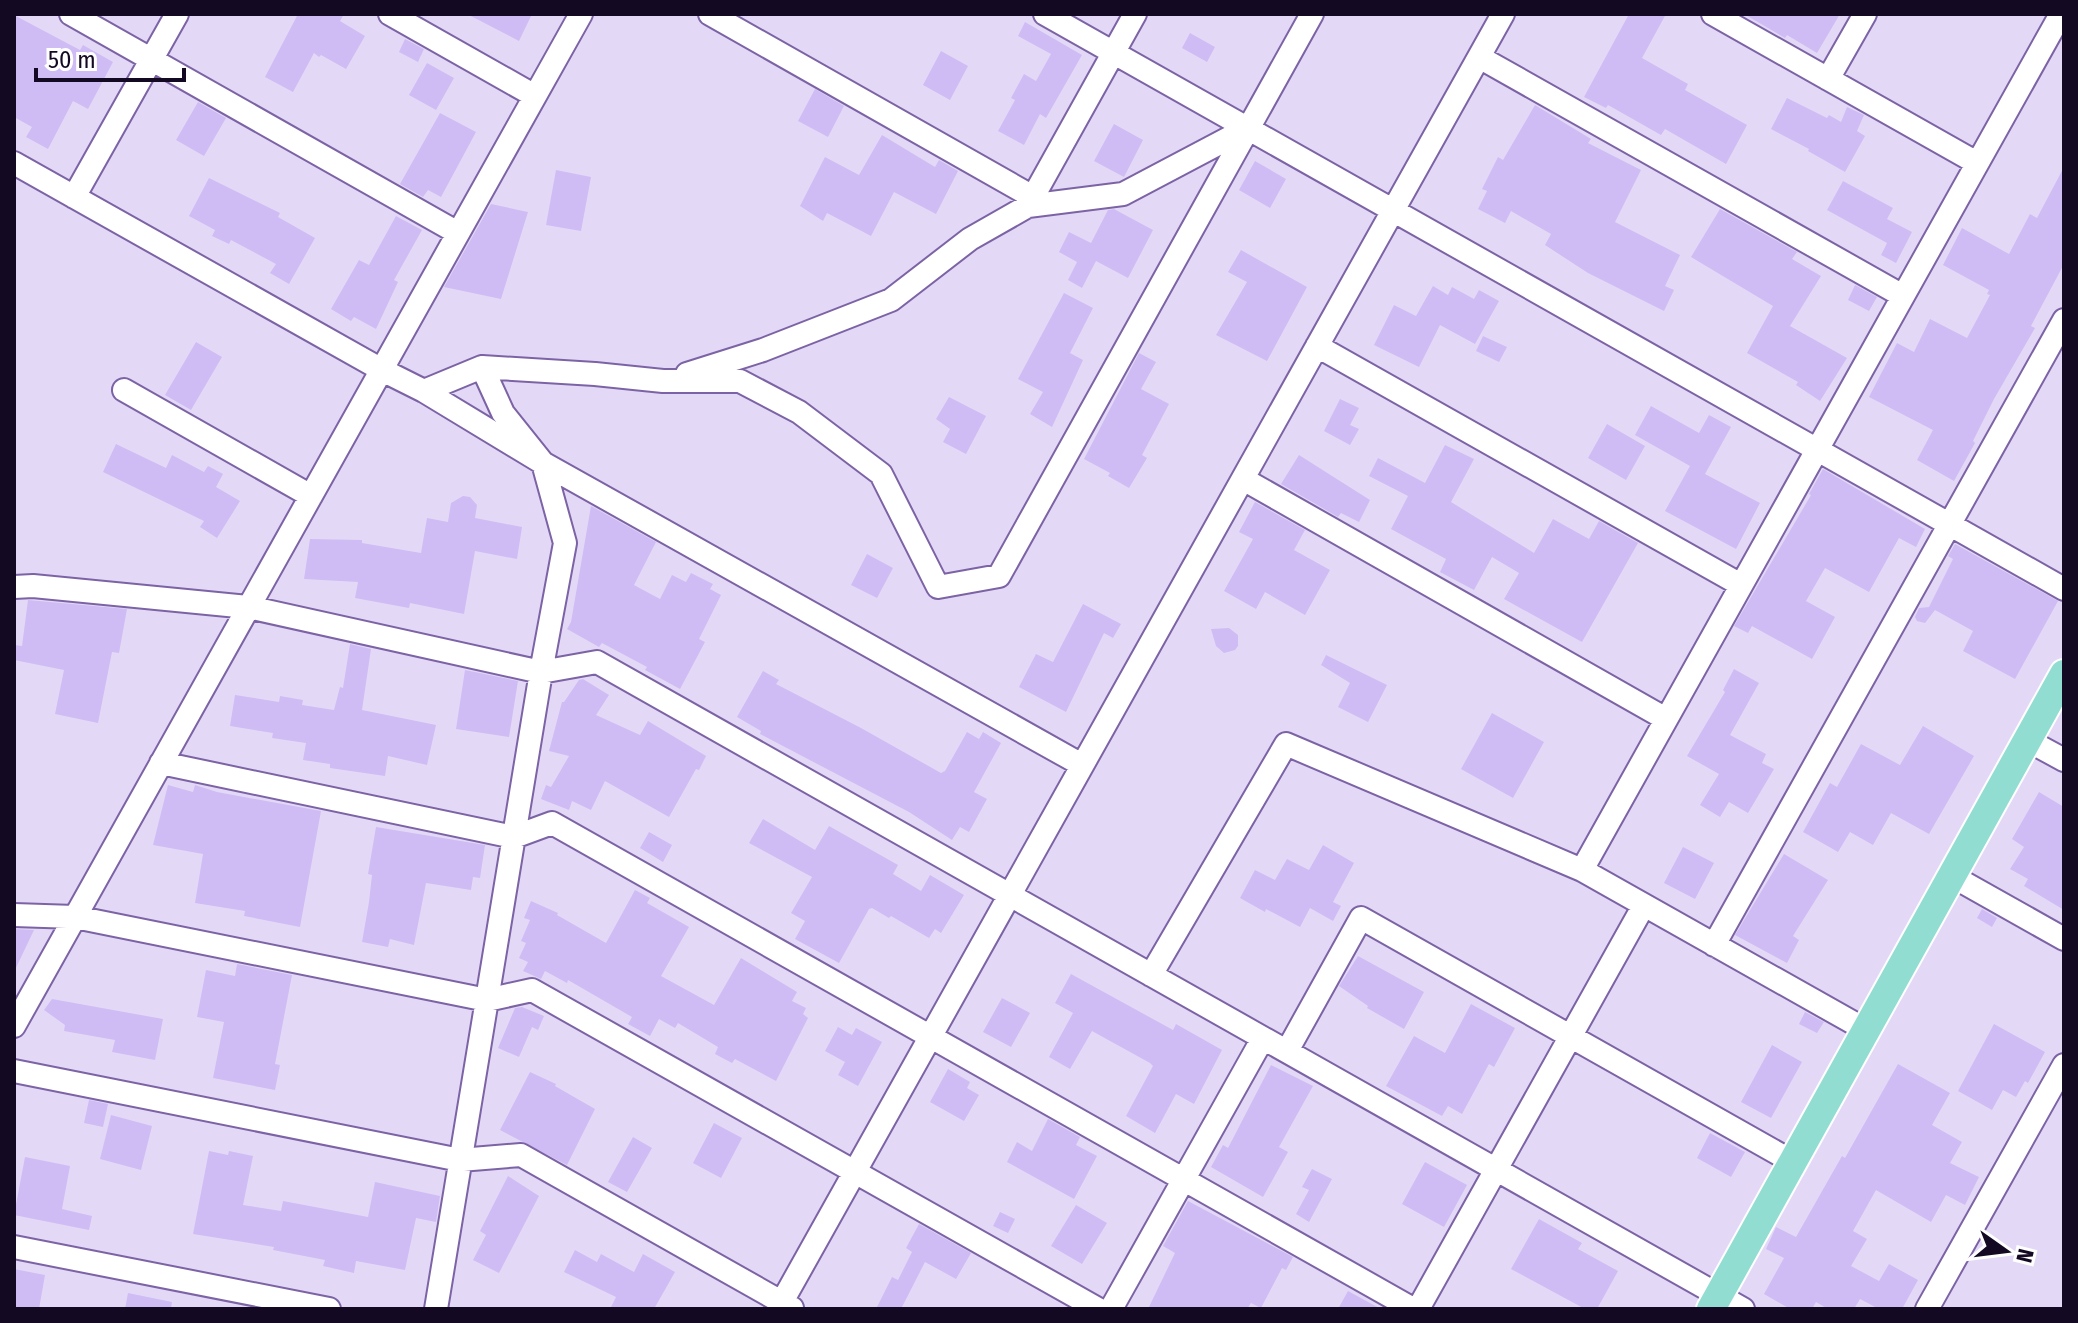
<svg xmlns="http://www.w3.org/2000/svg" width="2078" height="1323" viewBox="0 0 2078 1323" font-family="'Fira Sans Condensed',sans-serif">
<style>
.building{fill:#cfbcf4}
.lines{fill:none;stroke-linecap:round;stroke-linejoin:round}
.minor-casing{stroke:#7c63a5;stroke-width:26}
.major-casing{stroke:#fff;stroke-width:32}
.minor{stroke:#fff;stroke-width:22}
.major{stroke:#92ddd1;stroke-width:28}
</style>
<rect width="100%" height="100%" fill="#e3d9f7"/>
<path class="building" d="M298,14H344L340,21L365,36L346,69L321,55L319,57L314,53L293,92L265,77Z
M467,14H532L519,41Z
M1629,14H1666L1642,58L1688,84L1685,90L1747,125L1726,164L1665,129L1661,135L1608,105L1606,108L1584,97Z
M1744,14H1840L1817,53L1787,35L1785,38Z
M14,15L80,50L83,45L113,62L88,109L73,101L48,149L26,137L32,127L14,117Z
M1025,22L1082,55L1046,118L1040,114L1024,145L998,131L1015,100L1011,98L1024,74L1036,81L1051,54L1018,36Z
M1190,33L1215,47L1207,62L1182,48Z
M405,39L424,49L418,62L399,52Z
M941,51L968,66L950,100L923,85Z
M427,63L454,78L436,110L409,95Z
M815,89L844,106L828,137L798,121Z
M1787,98L1827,118L1829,115L1841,122L1847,107L1864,115L1857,131L1865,136L1845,172L1808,151L1809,149L1771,129Z
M198,102L226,118L204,156L176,140Z
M1535,105L1591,139L1588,143L1641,170L1615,222L1680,255L1665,286L1674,290L1664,311L1588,273L1545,245L1551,234L1511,211L1505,223L1478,209L1487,191L1482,189L1498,157L1503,160Z
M440,113L476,132L441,197L428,190L423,197L400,184Z
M1114,124L1143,140L1124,177L1094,161Z
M882,135L935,167L939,160L958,171L936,214L894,192L871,236L827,213L823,221L800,206L825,157L859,175Z
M1255,161L1286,179L1270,208L1239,190Z
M2064,167V264L2031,326L2035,328L1994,399L1973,441L1975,443L1954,481L1917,460L1933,430L1869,397L1897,343L1914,352L1930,319L1967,338L1990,295L1987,294L1989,290L1943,265L1962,228L2009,254L2030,214L2037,218Z
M556,170L591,177L581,231L546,225Z
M209,178L280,213L278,217L315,238L289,284L270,273L276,264L231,240L229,244L212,236L215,230L189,216Z
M1843,181L1893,208L1887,219L1912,232L1896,263L1881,255L1887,243L1827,210Z
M491,204L528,212L501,299L444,287Z
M1114,209L1153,230L1128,278L1096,261L1082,288L1068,280L1077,262L1059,252L1069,232L1091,243L1108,210Z
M1720,209L1797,252L1792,259L1821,276L1790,326L1847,358L1820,401L1796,385L1798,382L1747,353L1773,306L1691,257Z
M396,216L422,230L394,280L398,282L376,329L354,317L351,321L331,309L359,260L369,265Z
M1241,250L1307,287L1267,361L1216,335L1247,282L1228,272Z
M1855,285L1877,297L1869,311L1848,300Z
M1433,286L1448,295L1452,287L1474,299L1479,290L1499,301L1475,344L1440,325L1419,367L1374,345L1394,305L1416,316Z
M1064,293L1093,308L1070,353L1083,360L1052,427L1030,414L1043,392L1018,379Z
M1483,336L1507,347L1499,362L1476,351Z
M196,342L222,357L191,410L165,395Z
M1139,353L1156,362L1141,389L1169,404L1142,455L1147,458L1129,488L1108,476L1110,473L1084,459Z
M949,397L986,416L966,454L943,442L950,429L936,419Z
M1340,399L1359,408L1350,425L1359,429L1350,445L1324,431Z
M1651,406L1699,433L1709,415L1731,427L1705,474L1760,503L1736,549L1665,511L1690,466L1635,435Z
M1607,424L1645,446L1626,480L1588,458Z
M116,444L166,468L172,455L204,472L208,466L223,474L216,487L240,501L217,538L200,527L204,521L103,472Z
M1445,445L1474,459L1451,502L1534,553L1553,519L1589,539L1599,521L1638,543L1582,642L1504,599L1519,573L1492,557L1474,590L1440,572L1446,559L1391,529L1408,496L1369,476L1378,458L1425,483Z
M1299,455L1370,500L1359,522L1341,513L1338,517L1281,484Z
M1823,469L1925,529L1916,547L1899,538L1869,592L1825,568L1806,601L1835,617L1812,659L1752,626L1748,633L1734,626L1811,495L1809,494Z
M463,496L470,497L477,505L475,518L522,527L517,559L475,551L464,614L410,603L409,608L355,598L358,582L304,579L310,539L362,540V543L421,553L427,518L448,522L451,503Z
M1255,502L1305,530L1294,550L1330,570L1305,615L1265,592L1256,609L1224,591L1253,539L1239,532Z
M591,506L656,542L634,585L660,599L672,575L686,582L691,573L713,584L710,589L721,595L699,639L705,642L680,689L645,670L647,667L602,643L599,647L567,629L571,622Z
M1955,544L2058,601L2015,679L1963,651L1973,631L1935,610L1925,623L1917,621L1915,617L1919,608L1929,607L1953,559L1948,556Z
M867,554L893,568L877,598L851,585Z
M28,600L127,609L119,653L112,652L98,723L55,714L64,670L14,660V645L22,646Z
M1083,604L1121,624L1113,638L1104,633L1066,712L1019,687L1036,654L1053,662Z
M1229,628L1238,635V646L1235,650L1224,653L1216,646L1211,629Z
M350,644L371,649L362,710L436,725L427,765L388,756L385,776L330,768V764L303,760L306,743L272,738L273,733L230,726L235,695L279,702L280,696L303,700L302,705L334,710L340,687L343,688Z
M1326,655L1387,685L1368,722L1338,707L1350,683L1321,665Z
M1734,669L1759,683L1730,735L1766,754L1762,763L1774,769L1748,813L1729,802L1720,817L1700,805L1719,774L1687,756L1725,692L1723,690Z
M465,670L518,681L509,737L456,729Z
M763,671L779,680L776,684L861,728L941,773L945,771L967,732L979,739L983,732L1001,743L974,792L987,799L969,832L960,827L952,840L909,812L760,734L761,731L737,717Z
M583,679L609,695L596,715L640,735L648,721L706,756L699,770L696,769L669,817L605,781L591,810L572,801L569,810L541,799L546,785L551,787L569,756L549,751L562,702H564L579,680Z
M1492,713L1544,742L1513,798L1461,769Z
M1923,726L1974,756L1929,834L1891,813L1873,845L1850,832L1838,852L1803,832L1830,783L1837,787L1861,744L1900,765Z
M168,785L193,792L195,785L217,792L321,811L300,927L244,916L245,911L195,903L203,854L153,845Z
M2039,792L2064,807V910L2024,886L2028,879L2010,869L2024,847L2012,839Z
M763,819L815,850L829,826L898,865L893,874L921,891L930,875L964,895L941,933L935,929L929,938L891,916L889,918L872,908L869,909L839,963L795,939L805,921L791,913L812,877L749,843Z
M376,827L485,845L480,878L473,877L471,890L426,883L414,945L390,939L388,947L362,942L369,902L372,875L368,874Z
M649,832L672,845L663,862L640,848Z
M1323,845L1354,863L1333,902L1341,906L1333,921L1310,908L1300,927L1266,909L1265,912L1240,898L1255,870L1275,880L1287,859L1309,870Z
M1683,847L1714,863L1695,899L1664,883Z
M1784,854L1828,880L1793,936L1799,940L1787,963L1735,935Z
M635,890L650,898L647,903L689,927L661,976L714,1005L741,958L797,992L792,1001L806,1008L803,1014L808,1018L776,1081L735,1059L732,1063L715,1054L718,1047L678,1023L675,1028L659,1019L650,1036L628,1024L632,1017L568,980L567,983L545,971L541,979L523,971L528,962L519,958L526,943L521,941L530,920L524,918L531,901L558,913L557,915L606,943Z
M1982,909L1997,918L1992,927L1977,918Z
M14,929L34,930L14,972Z
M1358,956L1424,992L1404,1029L1367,1008L1368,1006L1339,986Z
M237,964L292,975L275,1064L280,1065L275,1090L213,1078L224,1022L197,1017L206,970L235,976Z
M1071,974L1173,1030L1176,1024L1222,1050L1194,1104L1176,1094L1155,1133L1126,1116L1153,1066L1150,1063L1092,1031L1070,1069L1049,1057L1073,1013L1055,1003Z
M1002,998L1030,1013L1011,1047L983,1032Z
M52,999L163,1019L155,1060L112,1052L115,1040L64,1031L65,1025L44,1010Z
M1471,1004L1515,1028L1494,1067L1489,1064L1462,1114L1448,1106L1442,1116L1386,1086L1414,1036L1445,1053Z
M522,1007L544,1016L538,1030L532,1027L519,1057L498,1048L515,1008Z
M1805,1012L1824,1022L1817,1033L1799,1024Z
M1994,1024L2045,1052L2028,1083L2025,1081L2016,1097L2003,1090L1992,1110L1958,1091Z
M838,1027L852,1035L856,1028L882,1042L858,1086L838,1075L845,1062L825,1051Z
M1772,1045L1802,1062L1771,1118L1741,1102Z
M1898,1064L1950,1093L1932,1125L1962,1142L1950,1163L1979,1177L1965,1205L1946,1195L1931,1222L1876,1190L1853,1231L1867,1239L1851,1266L1879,1281L1889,1264L1918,1280L1902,1309H1879L1860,1299L1854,1309H1828L1816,1302L1812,1309H1790L1764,1294L1784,1258L1766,1249L1776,1227L1796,1237L1842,1156L1845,1158Z
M1271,1065L1313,1086L1279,1147L1288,1152L1263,1197L1211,1167L1223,1145L1228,1148Z
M948,1069L970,1082L967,1088L979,1095L964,1121L930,1102Z
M530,1072L556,1084L555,1086L595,1109L567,1165L500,1130Z
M89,1100L108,1104L103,1127L84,1123Z
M111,1115L152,1126L141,1170L100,1159Z
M1048,1119L1080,1137L1076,1145L1097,1156L1074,1199L1007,1162L1017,1142L1032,1151Z
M714,1123L742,1138L721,1178L693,1163Z
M1710,1133L1745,1152L1731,1177L1697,1158Z
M633,1137L652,1148L627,1192L608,1182Z
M209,1151L228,1155L229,1151L253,1156L243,1205L281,1211L283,1201L368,1217L375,1182L440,1196L436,1222L416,1218L405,1270L356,1261L354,1273L323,1266L325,1260L273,1250L274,1247L193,1234Z
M25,1157L70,1166L62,1209L92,1216L89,1230L14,1215Z
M1425,1162L1467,1185L1444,1227L1402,1204Z
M1312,1169L1332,1179L1309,1222L1296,1214L1309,1190L1302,1187Z
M508,1176L539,1196L499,1273L473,1260L486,1235L480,1231Z
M1188,1201L1293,1257L1286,1270L1282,1268L1261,1308L1251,1303L1247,1309H1148L1175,1253L1163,1246Z
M1076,1205L1107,1223L1082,1264L1051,1246Z
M1000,1212L1015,1219L1008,1233L993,1226Z
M1539,1219L1582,1243L1578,1249L1618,1271L1597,1309H1585L1511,1269Z
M919,1224L971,1253L956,1279L925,1262L901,1309H876L892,1277L898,1280L912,1252L906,1248Z
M575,1250L597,1262L601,1254L634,1272L643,1254L675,1272L654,1309H610L616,1297L564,1272Z
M14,1269L45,1275L39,1309H14Z
M1348,1291L1381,1309H1338Z
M128,1293L172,1302L171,1309H125Z"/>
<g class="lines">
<g class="minor-casing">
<path id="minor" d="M71,14L458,233
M390,14L535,96
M710,14L1033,197L1135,14
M1045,14L2064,589
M1713,14L1977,163
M1479,57L1903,296
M1828,79L1865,14
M14,163L382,370L424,391L543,463L1082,765
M74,197L177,14
M1317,346L1741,585
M687,374L763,350L891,300L970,239L1028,206L1123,194L1248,128
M124,390L311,496
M424,391L482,367L595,374L663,381H740L799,412L881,474L938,587L999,576L1312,14
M1243,479L1666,719
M14,587L33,586L248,607L541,672L597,662L1743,1309
M2027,740L2064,760
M161,763L514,837L552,823L1413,1309
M1582,870L2061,14
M1952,876L2064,939
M14,915L75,917L487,1000L532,990L1098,1309
M1714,945L2064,320
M1151,975L1286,744L1582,870L1866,1030
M14,1026L581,14
M1287,1051L1361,918L1793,1162
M14,1071L460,1160L521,1155L792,1308
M14,1247L329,1309
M436,1309L541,672L565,543L543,463L503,413L482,367
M778,1309L1503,14
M1111,1309L1263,1038
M1418,1309L1644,905
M1927,1309L2064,1065"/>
</g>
<g class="major-casing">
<path id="major" d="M1711,1309L2064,674"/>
</g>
<use href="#minor" class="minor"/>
<use href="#major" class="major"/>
</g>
<rect width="2078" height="1323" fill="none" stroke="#140922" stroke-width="32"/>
<g transform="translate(2006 1251) rotate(104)" stroke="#ffffff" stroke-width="6" paint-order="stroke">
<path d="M0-6L14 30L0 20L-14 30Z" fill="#140922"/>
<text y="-12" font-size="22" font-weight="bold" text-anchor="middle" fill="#140922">N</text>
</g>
<path d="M36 68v12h148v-12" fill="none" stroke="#140922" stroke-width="4"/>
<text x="48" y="68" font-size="24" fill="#140922" stroke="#ffffff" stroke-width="6" paint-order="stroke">50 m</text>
</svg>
